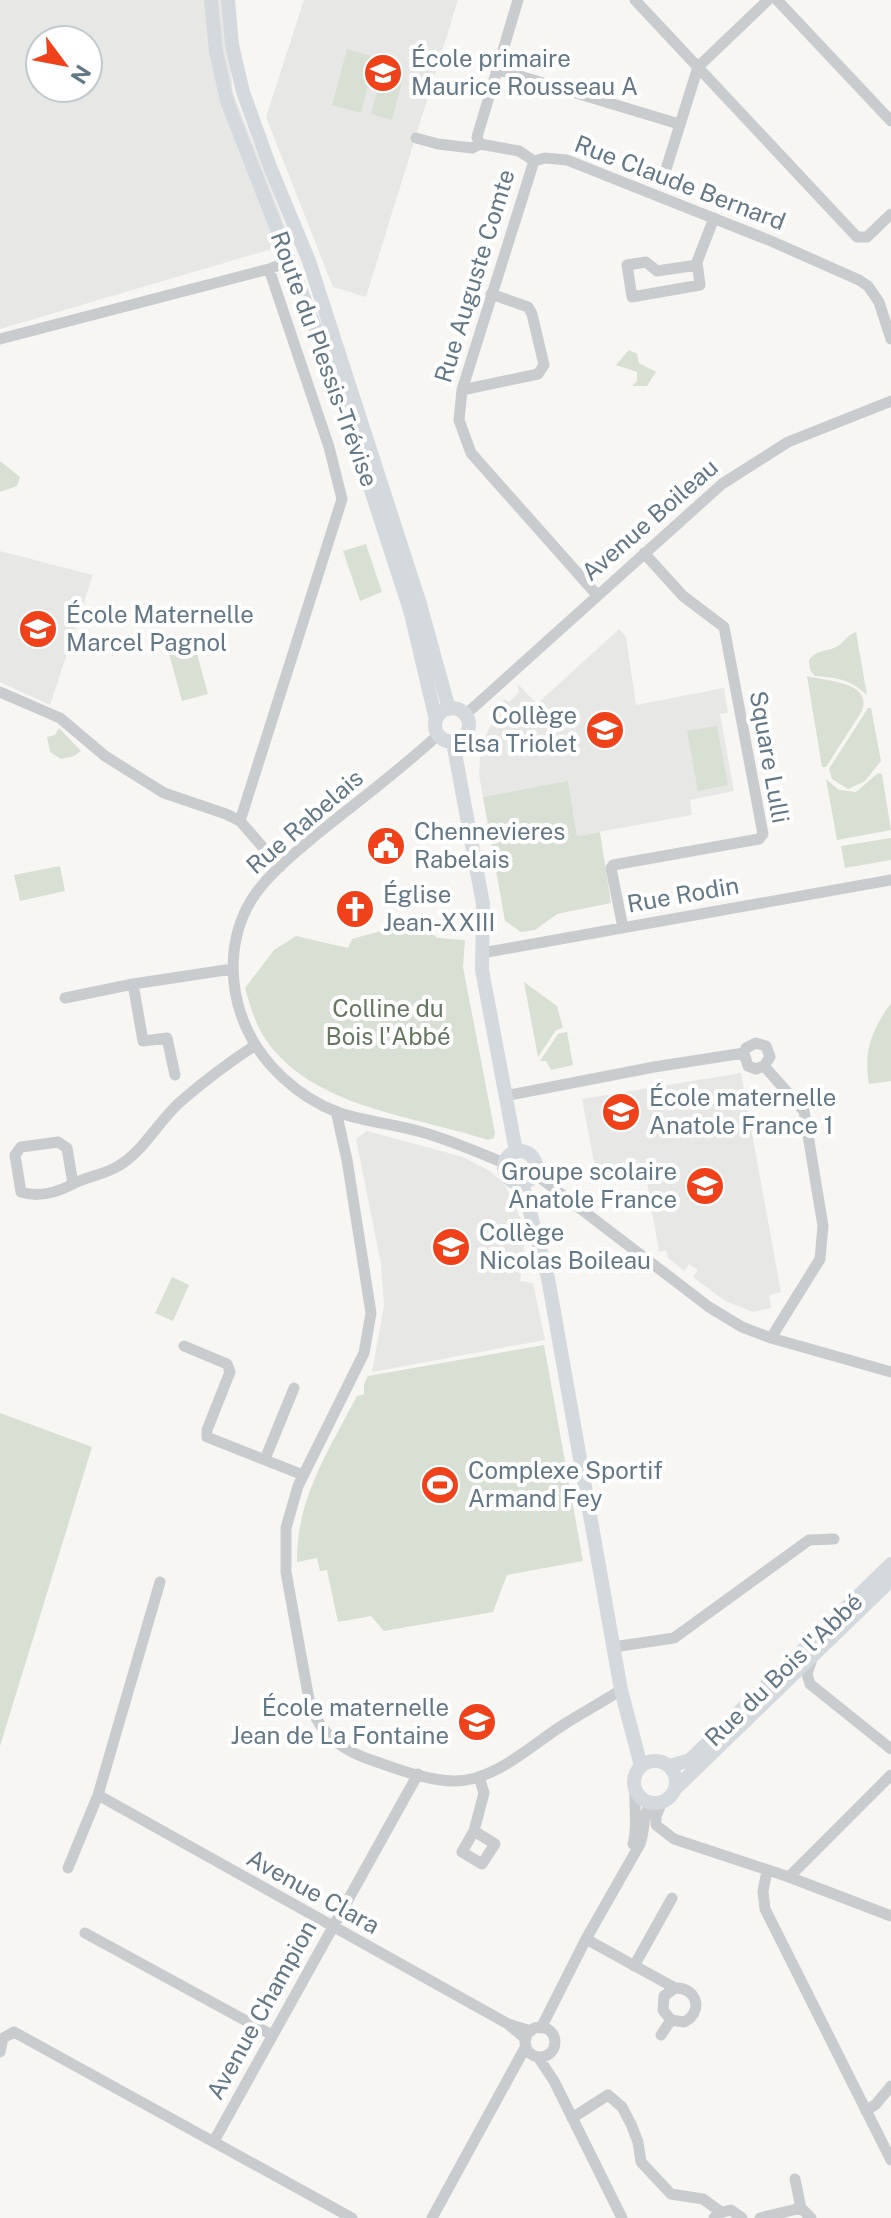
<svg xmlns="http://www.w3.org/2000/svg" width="891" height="2218" viewBox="0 0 891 2218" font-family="'Public Sans',sans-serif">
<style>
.built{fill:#e7e8e6;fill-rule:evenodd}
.green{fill:#d8dfd3}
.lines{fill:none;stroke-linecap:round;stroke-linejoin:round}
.minor{stroke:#c9cccf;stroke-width:11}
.major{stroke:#d4d9dd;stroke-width:14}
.labels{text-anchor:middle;stroke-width:8;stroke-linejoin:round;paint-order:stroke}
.poi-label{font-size:24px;fill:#637886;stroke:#fff;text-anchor:start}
.street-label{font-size:24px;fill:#637886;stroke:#fff}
.park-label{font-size:24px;fill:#65785f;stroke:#fff}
</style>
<rect width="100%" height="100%" fill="#f7f6f3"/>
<path class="built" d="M0,0H224L233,92L292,243L0,329ZM40,40H88V88H40Z
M304,0H458L366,297L333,287L266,117Z
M0,551L93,575L50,705L0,682Z
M619,629L626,637L636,705L724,688L728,713L720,714L734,791L690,800L692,815L577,836L568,782L483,797L479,775L480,757L485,756L483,746L487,745L485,737L504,699L509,702L519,692L517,683L537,704Z
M741,1073L781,1292L769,1295L771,1308L753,1312L725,1301L693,1277L698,1270L689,1264L684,1271L668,1258L666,1250L659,1252L644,1165L596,1173L582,1099Z
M367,1131L463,1157L490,1171L504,1183L526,1230L520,1281L533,1283L545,1340L372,1372L384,1305L381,1264L356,1139Z"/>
<path class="green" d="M347,49L375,57L361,113L332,105Z
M382,73L403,78L392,120L371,114Z
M629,350L637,354L639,363L656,372L647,386H632L637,381V372L616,365Z
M0,461L20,477L17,486L0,492Z
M366,544L382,592L360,601L343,551Z
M856,632L867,695C850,679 838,678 815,676L810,670L809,660C817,650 823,652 834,648C843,645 846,635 856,632Z
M194,643L208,694L182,701L168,650Z
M807,676C824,681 873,681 862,711L826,767H822Z
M868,708H871L881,761L865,781L848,789L832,779L829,769Z
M717,726L728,785L698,791L687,731Z
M59,728L81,751L74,756L61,759L50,752L47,737L55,735Z
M878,773L882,774L891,830L837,840L826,779L839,790L856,792Z
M568,781L577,836L600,832L611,903L557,914L535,930L521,932L505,921L483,797Z
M891,838V860L845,868L841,846Z
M60,866L65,891L20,901L14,875Z
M430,917L431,932L437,938L465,940L463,967L495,1133L494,1138L488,1140C415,1116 313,1108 266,1040C255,1024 250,1005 245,988L274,950L296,936L348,948L352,939Z
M524,982L557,1006L563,1028L556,1030L538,1057Z
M891,1003V1081L869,1084C863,1051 872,1030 891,1003Z
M567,1032L573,1065L551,1070L546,1061H540L558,1034Z
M172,1277L189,1285L173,1321L155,1313Z
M544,1345L583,1561L507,1575L493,1612L384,1631L371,1616L338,1622L327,1570L320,1571L317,1558L297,1562C296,1499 329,1450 357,1396L364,1394V1384L368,1376Z
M0,1413L92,1447L0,1746Z"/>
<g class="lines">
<path class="minor" d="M635,0L857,237H867L891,214
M777,0L891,121
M496,69L679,124
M416,138L438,144L472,148L480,144L519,151L534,161L545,158L567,160L771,241L859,280L868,286L879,302L891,339
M480,144L477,137L518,0
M534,161L462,390L459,420L471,453L597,595
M662,182L698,67L768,0
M697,265L657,271L646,262L627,265L632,297L700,285L697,262L714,218
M0,339L269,269L289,261
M462,390L538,374L544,365L532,314L528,307L491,294
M0,692L60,718L105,756L164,793L226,814L240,821L280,867
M465,715L722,484L788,442L891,401
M438,735C399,771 357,802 316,835C294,854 268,874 252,899C228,937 228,987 246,1027C262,1064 298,1097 337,1112C365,1122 396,1124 425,1133C452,1141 478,1152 504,1163
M240,821L342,499L329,447L269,269
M623,928L611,868L613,865L759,839L763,834L724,627L683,596L644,553
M482,953L891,880
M133,984L232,969
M65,998L133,984L143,1041L167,1038L175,1075
M764,1066L804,1111L823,1226L820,1259L771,1338
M505,1096L654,1067L744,1053L746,1048L756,1043L766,1046L770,1057L764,1066L756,1069L748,1066L744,1053
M336,1111L347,1160L371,1313L364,1353L298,1486L286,1528V1572L310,1705C322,1737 345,1752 377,1762C400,1770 429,1781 454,1781C495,1781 530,1746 563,1725C582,1713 602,1702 621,1690
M535,1174L709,1307L742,1327L771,1338L891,1372
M73,1184L67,1148L58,1142L21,1147L15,1155L21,1192C39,1198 58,1192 73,1184C88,1176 105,1175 120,1165C144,1150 158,1122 180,1102C203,1082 228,1063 254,1046
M184,1346L227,1364L230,1372L207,1430V1437L303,1475
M265,1459L294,1388
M613,1647L674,1638L809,1540L834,1539
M812,1659L807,1674L810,1684L891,1749
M98,1795L508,2024
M662,1802L656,1816V1825L674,1839L789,1877L891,1916
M474,1831L495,1844L482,1864L462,1852Z
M474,1831L484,1793L479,1777
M633,1844C638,1827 634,1807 635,1788
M68,1868L98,1795L160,1582
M767,1871L763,1891L765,1909L891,2160
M789,1877L891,1775
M85,1933L272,2035
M586,1939L675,1988C697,1987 704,2012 684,2022L671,2020L663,2010L664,1996L675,1988
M634,1966L672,1898
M525 2042a15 15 0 1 1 30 0a15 15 0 1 1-30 0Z
M541,2028L586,1939L640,1844C646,1828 641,1818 651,1803
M661,2035L671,2020
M526,2039L508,2024L531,2031
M0,2052L3,2038L14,2032L352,2218
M538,2057L554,2081L622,2218
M866,2111L876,2104L891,2086
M572,2118L608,2095L622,2107L631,2124L638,2142L641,2162L671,2194L703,2199L721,2212
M214,2141L418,1774
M795,2179L801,2208L811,2218
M432,2218L526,2046
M714,2218L719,2213L731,2210L742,2218
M760,2218L801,2208"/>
<path class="major" d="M211,0L216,51L227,101L317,332L372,493L410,610L436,720
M228,0L232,45L243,92L270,167L309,261L420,604L449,709
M435 725a17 17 0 1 1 34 0a17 17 0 1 1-34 0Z
M453,742L483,904L482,970L516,1151
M504 1167a16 16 0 1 1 32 0a16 16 0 1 1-32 0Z
M522,1183L548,1278L621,1690L641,1766
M634 1782a21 21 0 1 1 42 0a21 21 0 1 1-42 0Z
M670,1766L690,1760L891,1564
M675,1789L891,1580"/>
</g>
<defs>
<g id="school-disc" transform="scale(2)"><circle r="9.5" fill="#ef411a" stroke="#fff"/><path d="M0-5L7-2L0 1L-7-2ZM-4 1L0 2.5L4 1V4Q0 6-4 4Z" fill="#fff"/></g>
<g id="civic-disc" transform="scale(2)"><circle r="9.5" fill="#ef411a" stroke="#fff"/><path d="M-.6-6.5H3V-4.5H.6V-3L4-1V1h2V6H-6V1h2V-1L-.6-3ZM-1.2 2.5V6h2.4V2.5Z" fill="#fff"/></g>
<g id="church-disc" transform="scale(2)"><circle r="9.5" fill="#ef411a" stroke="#fff"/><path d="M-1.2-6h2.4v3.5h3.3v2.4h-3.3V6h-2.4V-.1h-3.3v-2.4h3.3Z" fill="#fff"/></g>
<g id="stadium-disc" transform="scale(2)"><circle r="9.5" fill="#ef411a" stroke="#fff"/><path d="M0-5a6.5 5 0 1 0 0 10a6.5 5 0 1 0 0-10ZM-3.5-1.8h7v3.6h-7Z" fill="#fff"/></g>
</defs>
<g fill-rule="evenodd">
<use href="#school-disc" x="383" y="73"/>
<use href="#school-disc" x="38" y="629"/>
<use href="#school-disc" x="605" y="730"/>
<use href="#civic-disc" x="386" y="846"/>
<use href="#church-disc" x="355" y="909"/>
<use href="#school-disc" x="621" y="1112"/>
<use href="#school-disc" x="705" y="1186"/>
<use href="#school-disc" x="451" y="1247"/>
<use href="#stadium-disc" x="440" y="1485"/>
<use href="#school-disc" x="477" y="1722"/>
</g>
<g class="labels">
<g class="poi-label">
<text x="411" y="67">École primaire<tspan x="411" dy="28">Maurice Rousseau A</tspan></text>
<text x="66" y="623">École Maternelle<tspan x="66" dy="28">Marcel Pagnol</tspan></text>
<text x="577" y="724" text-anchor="end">Collège<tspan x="577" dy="28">Elsa Triolet</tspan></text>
<text x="414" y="840">Chennevieres<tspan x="414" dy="28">Rabelais</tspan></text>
<text x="383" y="903">Église<tspan x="383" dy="28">Jean-XXIII</tspan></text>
<text x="649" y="1106">École maternelle<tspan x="649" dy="28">Anatole France 1</tspan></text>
<text x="677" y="1180" text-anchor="end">Groupe scolaire<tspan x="677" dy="28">Anatole France</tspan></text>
<text x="479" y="1241">Collège<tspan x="479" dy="28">Nicolas Boileau</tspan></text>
<text x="468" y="1479">Complexe Sportif<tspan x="468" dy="28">Armand Fey</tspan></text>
<text x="449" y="1716" text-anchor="end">École maternelle<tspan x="449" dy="28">Jean de La Fontaine</tspan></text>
</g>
<g class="street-label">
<text transform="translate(680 183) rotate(21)" y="8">Rue Claude Bernard</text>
<text transform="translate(475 276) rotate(-73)" y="8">Rue Auguste Comte</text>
<text transform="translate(324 359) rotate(70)" y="8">Route du Plessis-Trévise</text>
<text transform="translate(650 520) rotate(-41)" y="8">Avenue Boileau</text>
<text transform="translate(769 757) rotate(80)" y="8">Square Lulli</text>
<text transform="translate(305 822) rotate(-41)" y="8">Rue Rabelais</text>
<text transform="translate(683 895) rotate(-10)" y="8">Rue Rodin</text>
<text transform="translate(784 1670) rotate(-44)" y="8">Rue du Bois l'Abbé</text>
<text transform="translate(313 1892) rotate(29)" y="8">Avenue Clara</text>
<text transform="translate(262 2010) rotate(-61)" y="8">Avenue Champion</text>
</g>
<g class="park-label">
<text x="388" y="1017">Colline du<tspan x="388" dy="28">Bois l'Abbé</tspan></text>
</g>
</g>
<g transform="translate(64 64) rotate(122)"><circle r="38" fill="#ffffff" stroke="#c1c9cf" stroke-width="2"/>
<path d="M0-6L14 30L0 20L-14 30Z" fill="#ef411a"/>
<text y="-12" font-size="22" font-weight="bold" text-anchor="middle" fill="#637886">N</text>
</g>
</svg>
